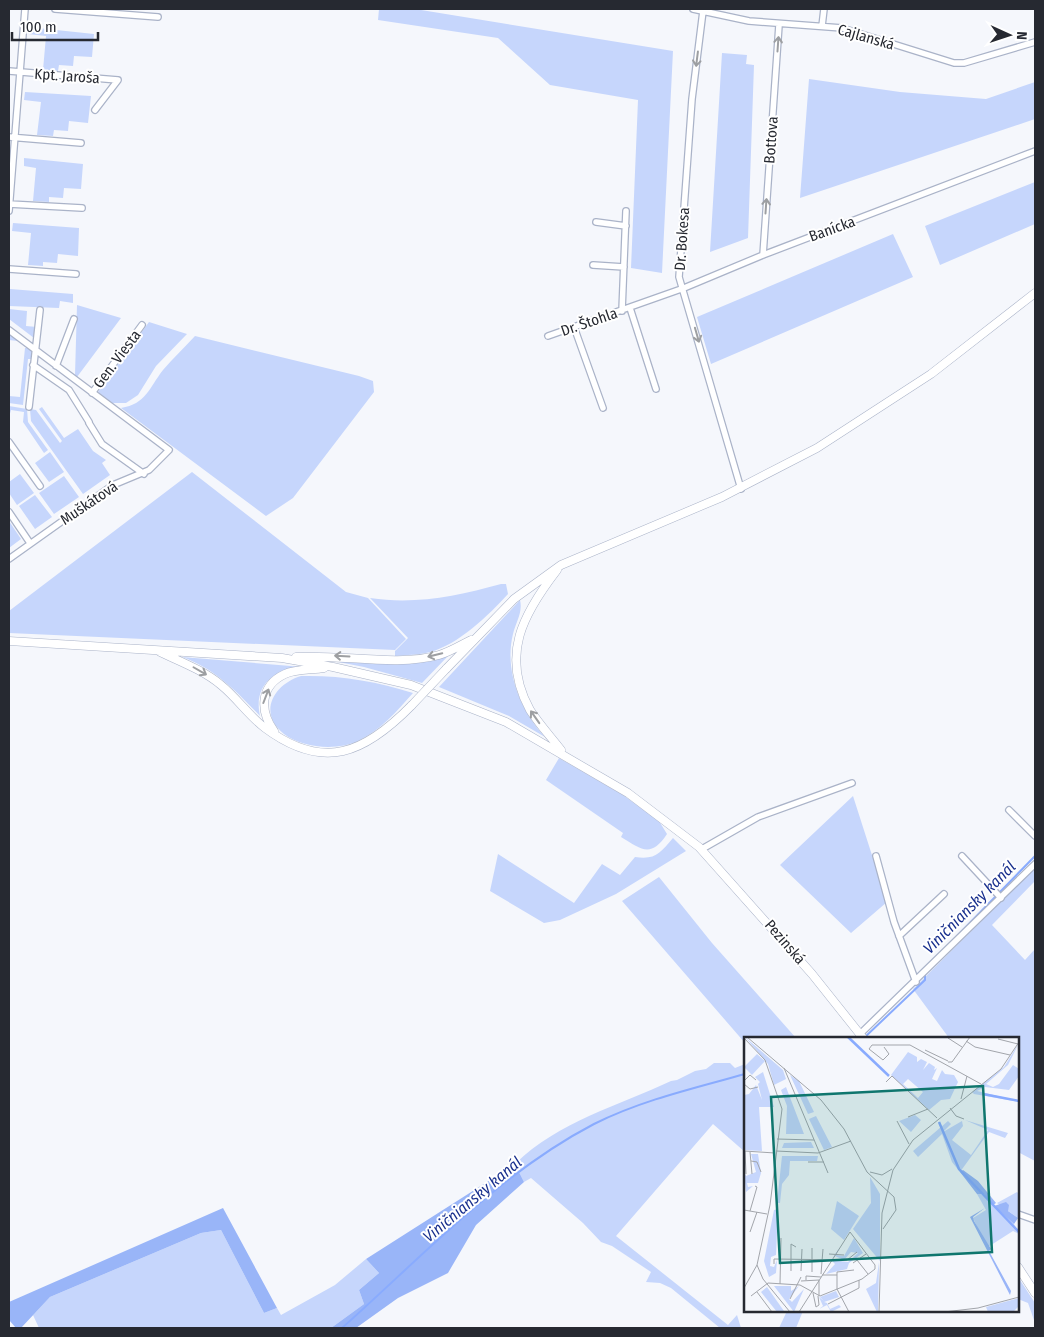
<svg xmlns="http://www.w3.org/2000/svg" width="1044" height="1337" viewBox="0 0 1044 1337" font-family="'Fira Sans Condensed',sans-serif">
<style>
.green{fill:#c6d6fc}
.forest{fill:#99b5f8}
.lines{fill:none;stroke-linecap:round;stroke-linejoin:round}
.stream{stroke:#89abfe;stroke-width:2}
.minor-casing{stroke:#aab3c8;stroke-width:8}
.secondary-casing{stroke:#aab3c8;stroke-width:9}
.minor{stroke:#fff;stroke-width:5.5}
.secondary{stroke:#fff;stroke-width:8}
.secondary-bridge-casing{stroke:#aab3c8;stroke-width:9;stroke-linecap:butt}
.secondary-bridge{stroke:#fff;stroke-width:8}
.oneway{stroke:#9d9fa2}
.labels{text-anchor:middle;stroke-width:4;stroke-linejoin:round;paint-order:stroke}
.street-label{font-size:15px;fill:#262931;stroke:#fff}
.water-label{font-size:16px;font-style:italic;fill:#19308e;stroke:#fff}
.inset-river{fill:none;stroke:#89abfe;stroke-width:2.5}
.inset-road{fill:none;stroke:#a2a5ab;stroke-width:1}
.view{fill:#0f766e;fill-opacity:0.15;stroke:#0f766e;stroke-width:2.5}
.inset-edge{fill:none;stroke:#262931;stroke-width:2.5}
</style>
<rect width="100%" height="100%" fill="#f5f7fc"/>
<path class="green" d="M379,9H415L673,51L662,273L631,268L638,100L550,85L498,38L378,20Z
M28,27L94,34L92,57L74,56L73,66L59,65L58,71L43,70L46,36L28,34Z
M722,53L747,55L746,64L754,65L748,238L710,252Z
M809,79L900,92L986,99L1035,82V119L800,198Z
M25,92L91,96L88,123L69,121L68,131L54,130L53,136L37,135L41,102L24,100Z
M24,158L83,164L81,189L64,188L63,198L49,197V202L33,201L36,168L24,166Z
M1035,182V224L940,265L925,226Z
M13,223L79,228L78,256L58,254L57,263L43,262V266L28,265L31,233L12,231Z
M893,234L913,277L711,364L697,317Z
M10,289L73,294V303L60,301L59,308L9,306Z
M77,305L121,318L77,377L75,375Z
M9,309L27,311L26,326L37,327L34,338L9,319Z
M149,322L187,334L156,366L138,395L126,403H112L98,392Z
M9,333L32,350L31,359H28L23,405L9,403V396L20,397L25,348H27L18,341L9,340Z
M195,336L359,376L373,381L374,392L293,498L266,516L121,408C146,404 149,388 163,370C173,358 185,347 195,336Z
M9,406L27,409L28,422L48,450L44,453L23,422L24,412L11,410L9,417Z
M42,407L64,438L78,429L93,451L106,460L102,463L110,475L83,494L31,421L30,409L36,410L60,443L62,441L39,409Z
M50,452L64,472L49,482L35,463Z
M192,472L346,592L368,598L406,639L395,650L9,633V611Z
M20,474L34,493L17,505L9,493V482Z
M64,476L79,497L54,514L39,493Z
M35,495L52,517L35,529L19,506Z
M9,521L21,539L9,548Z
M501,584H506L508,594C489,615 458,645 430,652C419,655 406,655 395,656V651L408,638L370,598C415,605 457,596 501,584Z
M520,600C523,612 516,622 513,634C504,670 520,710 545,737L509,716L439,687Z
M448,656L422,683L364,667L323,659C366,661 407,669 448,656Z
M182,657L303,667C275,670 253,684 260,716C236,691 214,668 182,657Z
M301,676C339,675 376,681 413,693C396,712 381,730 358,741C337,751 302,748 284,734C257,713 274,684 301,676Z
M559,758L623,795L659,821L667,834C651,858 642,850 621,837L623,833L546,780Z
M853,796L887,902L851,933L780,865Z
M673,838L686,851L616,894L560,920L544,923L490,891L498,854L574,903L602,864L620,875L635,857C656,860 660,853 673,838Z
M1035,868V881L992,925L1025,960L1035,949V1161L1018,1152V1038H949L913,989Z
M659,877L712,943L796,1038H745V1043L622,901Z
M714,1063H730L735,1068L745,1064V1152L713,1124L616,1236L728,1325L737,1315L741,1328H720L671,1288L660,1283L646,1282L651,1272L612,1246L601,1242L583,1223L531,1178L524,1182L515,1164C559,1121 618,1106 671,1081L677,1080L695,1071L706,1069Z
M221,1230L264,1313L277,1308L281,1315L335,1285L366,1259L379,1273L359,1290L364,1304L331,1328H39L33,1315L50,1297L201,1233Z
M1018,1277L1035,1303V1323L1028,1303L1018,1299Z
M787,1311H803L796,1328H779Z"/>
<path class="forest" d="M515,1164L524,1182L476,1225L448,1273L398,1298L356,1328H331L364,1304L359,1290L379,1273L366,1259Z
M223,1208L277,1308L264,1313L221,1230L201,1233L50,1297L21,1328H16L9,1320V1302Z"/>
<g class="lines">
<path class="stream" d="M924,970L1035,856
M865,1037L925,980V975
M342,1328C422,1257 498,1174 594,1124C642,1100 695,1088 745,1074"/>
<g class="minor-casing">
<path id="minor" d="M55,9L158,17
M693,9L749,21L842,28L954,63H964L1035,42
M703,11L692,99L679,277L741,489
M822,26L824,9
M9,71L118,80L95,110
M9,137L81,143
M9,204L82,208
M9,211L25,9
M596,222L626,226
M763,255L779,25
M593,265L624,267
M9,269L76,274
M630,308L656,389
M622,311L626,211
M574,327L603,408
M9,330L169,450L149,470L113,485L9,559
M548,336L684,288L763,255L1035,151
M33,365L69,390L89,422
M56,366L74,319
M92,393L142,325
M29,407L40,310
M89,423L102,444L144,474
M9,442L40,486
M9,512L30,543
M1009,810L1035,836
M702,849L758,817L852,783
M876,856L894,922L916,982
M962,856L1001,898
M899,936L944,894
M860,1034L1035,864
M1018,1214L1035,1220"/>
</g>
<g class="secondary-casing">
<path id="secondary" d="M557,570C523,614 500,655 530,710C539,724 551,737 561,750
M9,641L282,658L333,667L411,685L506,722L628,793L699,847L812,974L863,1038
M160,652C181,662 203,670 221,685C237,698 249,716 265,728C324,772 365,753 412,705
M296,657C341,654 397,667 439,655C450,652 461,645 471,640
M446,669L514,599L561,565L722,497L817,448L931,374L1035,293
M274,731C260,712 259,686 285,674C296,669 312,670 324,668
M1018,1267L1035,1293"/>
</g>
<use href="#minor" class="minor"/>
<use href="#secondary" class="secondary"/>
<g class="secondary-bridge-casing">
<path id="secondary-bridge" d="M412,705L446,669"/>
</g>
<use href="#secondary-bridge" class="secondary-bridge"/>
</g>
<defs><path id="oneway-shaft" d="M-6 0H5M1.5-3L5.5 0L1.5 3" fill="none" stroke-width="1.6" stroke-linecap="round" stroke-linejoin="round" transform="scale(1.25)"/></defs>
<g class="oneway">
<use href="#oneway-shaft" transform="translate(778 44) rotate(-86)"/>
<use href="#oneway-shaft" transform="translate(697 59) rotate(97)"/>
<use href="#oneway-shaft" transform="translate(766 206) rotate(-86)"/>
<use href="#oneway-shaft" transform="translate(697 335) rotate(74)"/>
<use href="#oneway-shaft" transform="translate(435 655) rotate(166)"/>
<use href="#oneway-shaft" transform="translate(342 656) rotate(-177)"/>
<use href="#oneway-shaft" transform="translate(200 671) rotate(30)"/>
<use href="#oneway-shaft" transform="translate(266 696) rotate(-69)"/>
<use href="#oneway-shaft" transform="translate(535 717) rotate(-125)"/>
</g>
<g class="labels">
<g class="street-label">
<text transform="translate(866 37) rotate(16)" y="5">Cajlanská</text>
<text transform="translate(67 76) rotate(4)" y="5">Kpt. Jaroša</text>
<text transform="translate(771 140) rotate(-86)" y="5">Bottova</text>
<text transform="translate(832 229) rotate(-20)" y="5">Banícka</text>
<text transform="translate(682 239) rotate(-86)" y="5">Dr. Bokesa</text>
<text transform="translate(589 322) rotate(-19)" y="5">Dr. Štohla</text>
<text transform="translate(117 359) rotate(-53)" y="5">Gen. Viesta</text>
<text transform="translate(89 503) rotate(-34)" y="5">Muškátová</text>
<text transform="translate(785 942) rotate(49)" y="5">Pezinská</text>
</g>
<g class="water-label">
<text transform="translate(969 907) rotate(-45)" y="6">Viničniansky kanál</text>
<text transform="translate(472 1199) rotate(-40)" y="6">Viničniansky kanál</text>
</g>
</g>
<g transform="translate(744 1037)">
<rect width="275" height="275" fill="#f5f7fc"/>
<path d="M1,0L39,33L42,42L30,48L24,27ZM275,6L264,28L242,47L249,50L255,47L269,28L275,32V39L265,53L241,50L233,54L275,64V65L230,57L228,55L260,30ZM164,15L173,20V25L177,22L183,25L179,33L185,26L191,30L190,33L193,31L188,42L193,44L198,33L201,37L210,38L214,45L206,62L197,63L185,73L147,38ZM164,42L179,55L174,61L159,47ZM13,17L21,24L8,38L0,30ZM19,35L30,70H15L18,114L0,113V58L5,57L12,48L18,63L14,47L16,45L11,40ZM46,38L55,44L70,75L64,77ZM42,50L60,97H42L43,69L37,53ZM171,78L177,83L167,95L155,84ZM72,79L88,110L80,113L65,82ZM221,83L264,96L261,101L245,95L216,135L208,125L198,97L174,120L169,114L204,84L207,87L199,95L218,84L219,89L208,103L227,118L244,93ZM67,105L70,111H38L40,106ZM7,117H14L17,136L14,146H3L4,150L9,149L2,155L0,135L2,139L12,135ZM38,119H74L73,124H46L45,138L38,147L36,166H33ZM126,140L136,157V224L109,192L127,166ZM235,155L270,187L275,197L269,194L244,210L241,207L229,181L242,173L233,157ZM273,155L275,157L274,181L253,166ZM93,164L115,179L100,203L87,192ZM34,172L32,218L27,220L26,229L30,230L33,223L32,236L25,240L20,224L30,173ZM110,201L119,216L105,226L103,232L82,237L91,227L87,223L104,225L114,216L107,215L100,223L91,219L88,222L96,210L92,218L100,219ZM135,225L134,275H133L122,252L132,246ZM30,249H47V254L55,249L45,262L48,265L60,252L50,275ZM23,250L40,274L38,275H33L17,255ZM92,254L95,260L80,265L83,266L86,272L95,268L97,270L87,275L83,268L75,272L79,269L75,260L80,264L76,260ZM275,261V269L269,275H244L242,270Z" fill="#c6d6fc" fill-rule="evenodd"/>
<path d="M219,133L234,144L252,166L249,168L240,157H233L216,135ZM262,165L265,168L264,174L274,181L270,187L250,169ZM241,171L229,180L230,184L247,212L245,214L267,254L266,258L226,180Z" fill="#99b5f8"/>
<path class="inset-river" d="M104,0L145,39M239,57L275,64M195,85L215,132L275,195"/>
<path class="inset-road" d="M3,0L77,63L100,92L123,135L150,160L152,173L139,192M0,1L21,23L38,72L26,168L13,228L19,242L46,275M204,1L218,10M254,2L274,7M222,4L231,10L266,18M140,10L145,17L139,23L125,12L128,8H166L237,47M181,13L204,24M204,25H208L226,0M40,31L84,136M0,44L6,38L12,43M142,45L148,39L193,81M0,47L6,52L14,50M217,62L223,39M206,71L212,79L220,82M164,80L184,72M153,84L165,107M33,102L70,103M0,114L31,116M1,114L2,137M32,114L74,116L107,104M6,115L8,137M7,124L13,125L17,135M64,125H80M126,135L138,138L148,132M0,173L23,177M6,174L13,150L11,149M6,195L13,175M85,217L100,218M113,223L124,237M109,226L122,217M30,227V222L103,223L113,215M47,234V207L52,210M57,234L58,212M68,235V211M77,237L79,212M78,238H93M62,243V239L77,240M57,244L75,243V259M24,246L56,248L76,259L118,242L131,232V228M36,247L37,201M0,251L13,228M13,255L28,275M69,256L72,270L75,268L74,259M7,259L24,246M46,262L57,240M84,267L115,251V243M55,275L106,195L131,228M105,275L93,252V235L110,233M135,275L138,176L149,133L169,103L257,32L275,5M200,275L234,271L275,260"/>
<path class="view" d="M239,49L248,215L36,226L27,60Z"/>
<rect width="275" height="275" class="inset-edge"/>
</g>
<rect width="1044" height="1337" fill="none" stroke="#262931" stroke-width="20"/>
<g transform="translate(1009 35) rotate(93)" stroke="#ffffff" stroke-width="4" paint-order="stroke">
<path d="M0-4L9 19L0 12L-9 19Z" fill="#262931"/>
<text y="-8" font-size="14" font-weight="bold" text-anchor="middle" fill="#262931">N</text>
</g>
<path d="M12 32v8h86v-8" fill="none" stroke="#262931" stroke-width="2.5"/>
<text x="20" y="32" font-size="15" fill="#262931" stroke="#ffffff" stroke-width="4" paint-order="stroke">100 m</text>
</svg>
